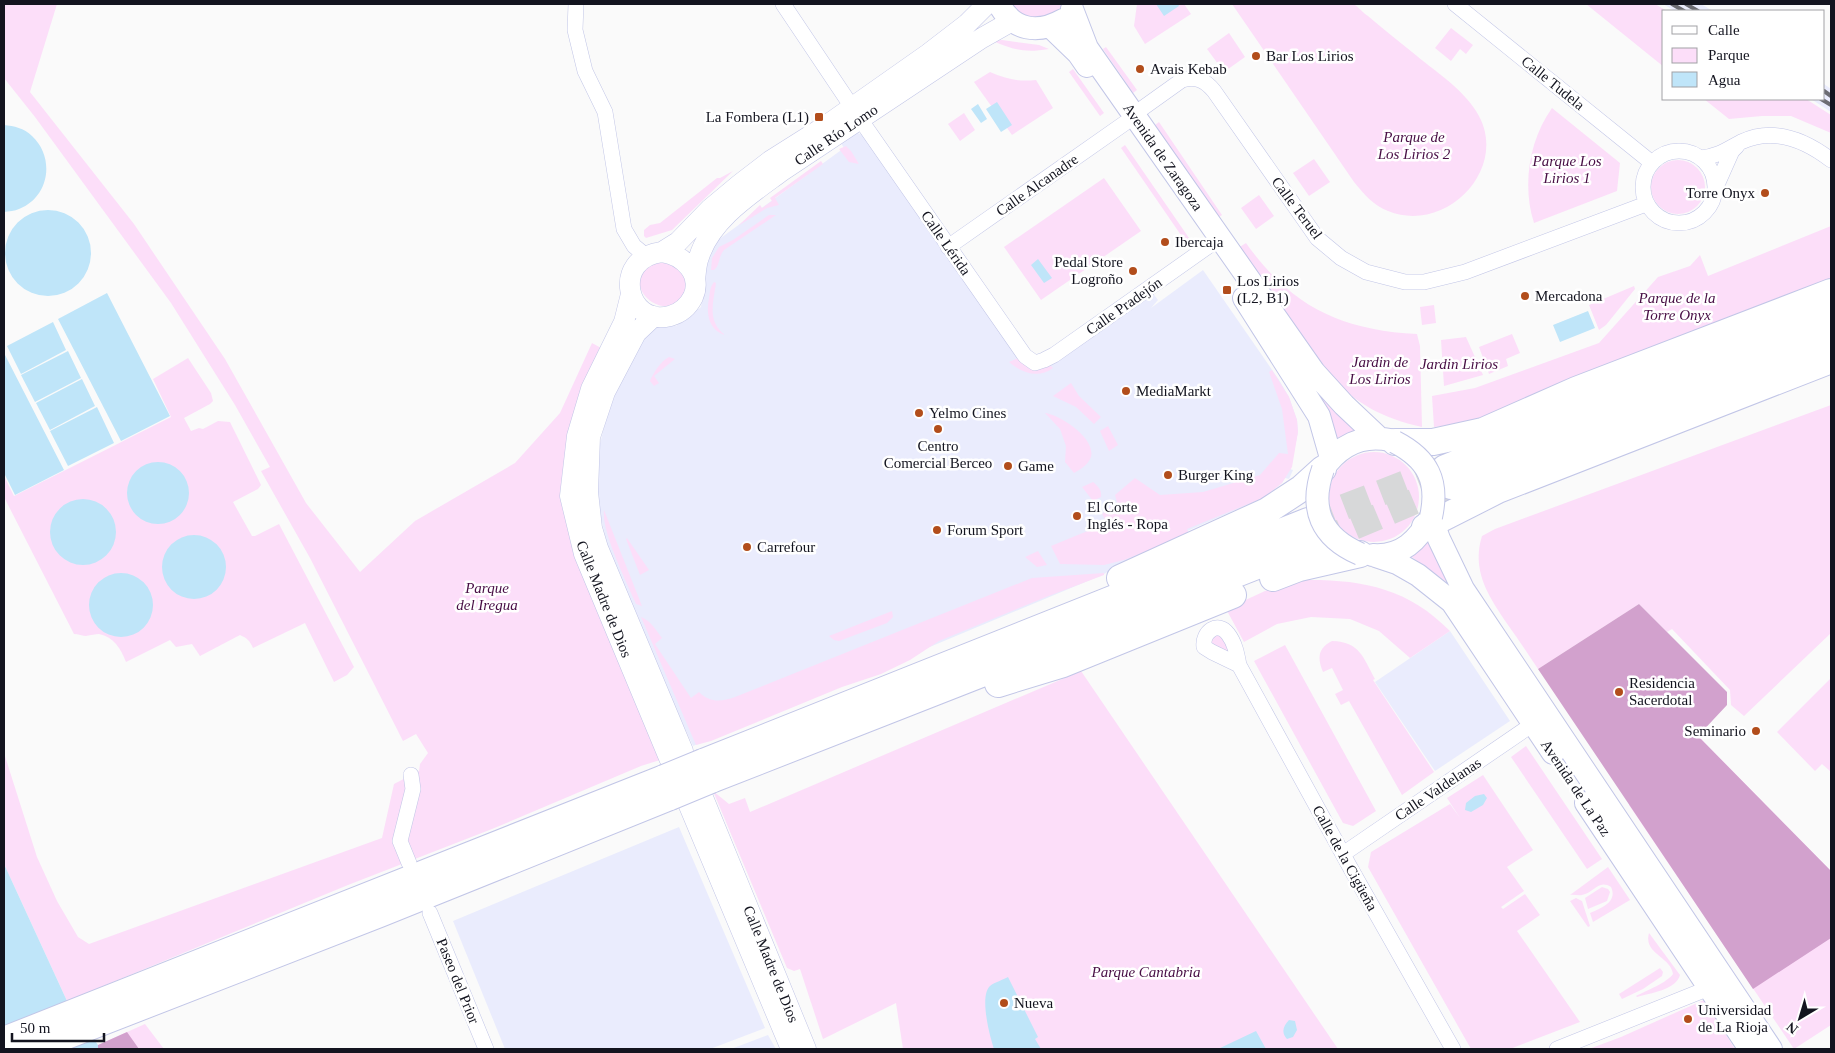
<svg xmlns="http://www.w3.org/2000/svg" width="1835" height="1053" viewBox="0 0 1835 1053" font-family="Georgia,serif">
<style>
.built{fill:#eaecfd}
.green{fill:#fcdef9}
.forest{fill:#d2a1cd}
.water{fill:#bfe5f9}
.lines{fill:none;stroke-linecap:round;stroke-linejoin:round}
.highway-tunnel{stroke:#d7d8d9;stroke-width:26;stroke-dasharray:26 13;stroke-linecap:butt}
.street-casing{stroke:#c2c6e7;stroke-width:16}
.secondary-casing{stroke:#c2c6e7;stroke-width:21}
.primary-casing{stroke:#c2c6e7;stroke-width:24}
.highway-casing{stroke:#c2c6e7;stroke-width:28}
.street{stroke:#fff;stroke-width:15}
.secondary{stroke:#fff;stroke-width:20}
.primary{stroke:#fff;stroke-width:22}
.highway{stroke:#fff;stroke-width:26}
.rail{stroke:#6c6c73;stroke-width:4}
.primary-bridge-casing{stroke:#c2c6e7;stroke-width:24;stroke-linecap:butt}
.highway-bridge-casing{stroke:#c2c6e7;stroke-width:28;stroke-linecap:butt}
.primary-bridge{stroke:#fff;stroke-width:22}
.highway-bridge{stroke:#fff;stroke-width:26}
.poi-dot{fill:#b24d1b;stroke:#fff;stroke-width:2}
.labels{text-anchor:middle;stroke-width:5;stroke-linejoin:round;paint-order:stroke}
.poi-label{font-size:15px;fill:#13141f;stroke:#fff;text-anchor:start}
.street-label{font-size:15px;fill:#13141f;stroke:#fff}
.park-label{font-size:15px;font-style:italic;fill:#470d44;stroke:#fff}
</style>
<rect width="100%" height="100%" fill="#fafafa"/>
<path class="built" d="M1663,4H1701L1713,11H1675Z
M1824,84L1831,89V112L1811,99H1824Z
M853,131L876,141L1036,363L1149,288L1158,300L1151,308L1203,270L1279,380L1289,397L1297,420L1298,432L1290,469L1293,470L1289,479L1285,478L1282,483L1263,498L1169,539L1102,575L693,746L637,625L610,558L599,509L596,461L609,406L643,333L657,324L676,326L701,307L705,271L709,252L718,240L844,148L839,140Z
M1450,631L1510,721L1435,771L1375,682Z
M679,827L765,1028L710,1049H505L453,921Z
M768,1035L776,1049H731Z"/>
<path class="green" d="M4,4H57L30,92L134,224L225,359L306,503L360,572L415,521L515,463L560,413L592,343L603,349L572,433L660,760L641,766L492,829L348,885L67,1001L4,864V753L37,857L57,901L78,937L89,944L382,838L394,784L419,771L420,764L428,753L416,734L403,741L310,558L261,471L270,467L235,405L171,303L35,117L4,78Z
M1010,4H1066C1051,25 1026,22 1010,4Z
M1137,4H1184L1191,14L1145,44L1134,26Z
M1232,4C1263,4 1295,4 1327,4C1334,4 1346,1 1353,4C1358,6 1363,13 1368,16C1382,28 1397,40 1412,52C1433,70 1461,87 1476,111C1512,166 1447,235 1388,211C1374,206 1364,194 1354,182Z
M1586,4H1655L1667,11H1664V67Z
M1451,28L1473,45L1466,54L1460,49L1451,61L1435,48Z
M1229,33L1245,57L1224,72L1207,49Z
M1002,40L1039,45L1049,49C1025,53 1014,50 993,41Z
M1106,47L1137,90L1133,93L1103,49Z
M1073,69L1104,113L1100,116L1069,72Z
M990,72C1006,79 1019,82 1036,80L1053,108L1012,135L974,82Z
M1704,99H1806L1831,115V133L1791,116H1762L1729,119Z
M1552,108L1620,163L1617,191L1534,223C1522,186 1529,140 1552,108Z
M964,113L975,130L960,141L948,124Z
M1159,122L1222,215L1219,217L1155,125Z
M1125,145L1189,238L1185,241L1121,148Z
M846,146L851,151L859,164L849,162L839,149Z
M1314,159L1330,182L1309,196L1293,173Z
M1651 187a27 27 0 1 1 54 0a27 27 0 1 1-54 0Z
M821,161L823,164L775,198L779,205L767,208L738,226L760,205L762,208L772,201L770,198Z
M733,171L672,230L646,238L644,236V230L650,225L660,223L717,178H720Z
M1104,178L1141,231L1041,300L1004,247Z
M1259,195L1274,216L1256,229L1241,208Z
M769,215H776L724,250C718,257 720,266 714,270H711L712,258L719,247L733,240Z
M1831,226V282L1468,423L1434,427L1432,396L1475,388L1599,343L1658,277L1690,266L1700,255L1708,276Z
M1246,243C1291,306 1340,330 1417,334L1420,346L1422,427C1382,418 1359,405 1330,377L1238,248Z
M653,260L683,266L688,288C685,292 683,298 679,301C661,317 630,292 642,271C645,267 650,263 653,260Z
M714,282L716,283C713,304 707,321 725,335C708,330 706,313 709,298C710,292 710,287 714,282Z
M1634,286L1635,289L1606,325L1599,330L1589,305Z
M1434,305L1436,323L1422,325L1420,307Z
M1512,334L1520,353L1506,359L1508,366L1489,374L1479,347Z
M1466,337L1483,375L1444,386L1441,340Z
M669,357L675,359L654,376L659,383L654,386L650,381C654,372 660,362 669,357Z
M188,358L211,393L213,401L210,404L184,418L191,431L199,428L203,429L218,421L230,422L261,485L258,489L233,502L252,536H255L279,524L354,667L347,675L334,682L305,623L253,648C250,641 247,638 240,635L200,656L192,644L176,647L170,640L126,662C121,649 114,637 99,634C95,634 91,635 86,636C83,636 78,634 74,634L4,497V476L14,496L171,417L153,379Z
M1018,358L1050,365L1053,368C1038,379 1022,373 1009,362Z
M1272,370L1289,397L1297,420L1298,432L1292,467L1282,483L1263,498L1187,529L1189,534L1124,560L1104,565L1060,564L1051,546L1107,523L1102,514L1117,502L1115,495L1135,478L1160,495L1203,492L1260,475L1279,453L1288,454L1282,409L1269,372Z
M1071,383L1079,396L1101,417L1094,424L1076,407L1053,396Z
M1315,386L1360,432L1337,442L1311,389Z
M1831,405V633L1744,716L1731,705L1730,690L1672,629L1667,632L1639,604L1538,669C1528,654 1518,639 1508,625C1489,597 1471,571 1482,536L1495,529Z
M1045,413C1060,415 1096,438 1091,457C1088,465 1081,469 1074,473L1065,462L1066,446L1060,429Z
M1108,426L1118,445L1109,451L1100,431Z
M1329 497a45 45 0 1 1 90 0a45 45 0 1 1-90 0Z
M1093,482C1098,486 1102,490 1101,497L1093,501L1082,487Z
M604,510L642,606L636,604C627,583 601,531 604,510Z
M627,538L649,570L640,575L626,539Z
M1430,538L1451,585L1409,555Z
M1038,551L1047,565L1037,567L1025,557Z
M1104,573V575L1046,597L939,641L910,660L881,674L842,687L711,741L696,745L641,617C651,621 656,630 662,638L655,644L691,698L699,692C710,703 721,702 735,697L1032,578Z
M1301,580C1360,579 1407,587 1450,631L1410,658L1379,631L1350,619L1311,617L1277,624L1244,642L1226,609L1265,591Z
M892,611L893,617L887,623L839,641L834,640L829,636Z
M1221,635L1232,654L1211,645L1213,636Z
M1332,641C1360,642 1363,657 1375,679L1373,680L1434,772L1402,795L1349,701L1341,705L1335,694L1343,690L1332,668L1323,672C1317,658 1318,648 1332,641Z
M1285,645L1376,811L1353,826L1343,823L1254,661Z
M1081,671L1338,1049H903L896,1003L823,1039L800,969L794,971L787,968L713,791L729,804L745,798L750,812Z
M1831,678V769L1830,771L1822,764L1815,771L1777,732Z
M1698,736L1831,871V1025L1794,1049L1629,805Z
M1526,746L1602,859L1587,869L1511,757Z
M1483,775L1533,850L1507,867L1524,891L1501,907L1503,909L1525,894L1540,915L1517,931L1580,1022L1510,1049H1471L1368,867L1371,852L1450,804L1460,818L1447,798Z
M1608,867L1630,900L1593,922L1590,913C1601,908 1618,902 1611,887C1598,879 1594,893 1582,895C1578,896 1574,894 1570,895Z
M1602,887L1608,889L1610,892L1607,901L1588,909L1585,898Z
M1576,898L1582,901L1590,926L1588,927L1570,901Z
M1649,933L1680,975C1676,990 1650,993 1637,997L1636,996C1646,991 1668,982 1673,974C1671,957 1643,954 1649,933Z
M1660,968L1663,972L1662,976L1643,989L1622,999L1619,994Z
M1704,1000L1735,1049H1589L1621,1037Z
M145,1024L164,1049H98V1045Z"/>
<path class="forest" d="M1639,604L1727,692V705L1698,736L1831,871V938L1753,989L1538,669Z
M127,1032L139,1049H98V1045Z"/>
<path class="water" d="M1156,4H1178L1179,6L1164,16Z
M997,102L1012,125L1001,132L986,109Z
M978,104L987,119L981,123L971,109Z
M4,125C14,126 24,128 32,136C55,157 50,197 19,209C15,211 9,211 4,212Z
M5 253a43 43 0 1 1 86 0a43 43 0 1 1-86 0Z
M1038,259L1052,278L1044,283L1031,265Z
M107,293L170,416L121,441L58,319Z
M1588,311L1595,328L1560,342L1553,325Z
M53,322L66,350L21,374L7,346Z
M68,351L81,378L35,402L21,375Z
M4,353L64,470L15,495L4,473Z
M82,379L95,406L50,430L36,403Z
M97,407L114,443L68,466L50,431Z
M127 493a31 31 0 1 1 62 0a31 31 0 1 1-62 0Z
M50 532a33 33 0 1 1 66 0a33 33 0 1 1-66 0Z
M162 567a32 32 0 1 1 64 0a32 32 0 1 1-64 0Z
M89 605a32 32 0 1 1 64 0a32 32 0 1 1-64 0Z
M1484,794L1487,798L1483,805L1471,812L1465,810L1466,803L1475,796Z
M4,864L67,1001L98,1045V1049H4Z
M1008,977L1038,1037L1035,1039L1041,1049H994C990,1037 979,996 990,986C995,982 1003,980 1008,977Z
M1289,1020L1295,1021L1297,1030L1293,1037L1287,1039C1281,1033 1283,1026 1289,1020Z
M1256,1031L1266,1049H1218Z"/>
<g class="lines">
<path class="highway-tunnel" d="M1308,521L1445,468
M1318,542L1451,486"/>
<g class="street-casing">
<path id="street" d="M576,4L575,30L585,71L605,112L624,229L634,246L646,256
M783,4L852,107
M1455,4L1652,163
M1133,115L1182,80C1196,76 1205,80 1214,91L1317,238L1341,258L1366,272L1405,282H1424L1465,272L1646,204
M860,119L1025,356L1035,363L1044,360L1054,355L1210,245
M1643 187a36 36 0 1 1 72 0a36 36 0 1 1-72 0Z
M1701,158C1719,156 1726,150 1741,142C1773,127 1805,140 1831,160
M1716,187L1732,151L1737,146
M948,247L1125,123
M1239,665L1212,652L1204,647C1202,632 1218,620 1228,634C1235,643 1237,654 1239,665L1351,869L1453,1049
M1343,854L1533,724
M409,863L400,841L413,789L411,775
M430,913L486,1049
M1557,1049L1709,988"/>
</g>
<g class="secondary-casing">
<path id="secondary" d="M662,252L678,242L710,209L740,184L770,161L827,125L928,54L967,24L987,4
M662,252C684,255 703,275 693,297C688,307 681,313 670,316C626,327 611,258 662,252Z
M695,280C696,273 696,264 699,257C711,219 751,194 782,171L982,38L1012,21
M631,294L624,322L591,389L577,436L570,496L584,554L669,758
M654,316L636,333L605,392L590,437L588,492L592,528L598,548L683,751
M702,795L806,1049
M687,801L791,1049"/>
</g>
<g class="primary-casing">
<path id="primary" d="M999,4C1013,31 1038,34 1063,20
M1072,9L1087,48L1314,372L1344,405L1379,438
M1051,27L1078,53L1087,66
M1244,298L1319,416L1331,458
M1323,469C1339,446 1362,434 1390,440
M1431,517L1439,539L1463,589L1771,1049
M1373,555C1402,557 1418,540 1431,517
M1376,556L1397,563L1418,575L1452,602L1553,753
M1586,803L1750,1049"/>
</g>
<g class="highway-casing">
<path id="highway" d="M1395,442H1433L1483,431L1576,390L1831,292
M1445,468L1639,390L1776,333L1831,312
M1451,486L1649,407L1831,338
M1425,527L1498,490L1831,360
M1120,578L1267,511L1302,488L1323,469
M1273,578L1299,568L1360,554
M998,684L1063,664L1233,595
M703,762L1308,521
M711,780L1318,542
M4,1040L664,778
M33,1049L380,914L670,797"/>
</g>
<use href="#street" class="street"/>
<use href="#secondary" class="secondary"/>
<use href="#primary" class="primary"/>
<use href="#highway" class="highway"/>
<path class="rail" d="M1672,4L1684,11
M1686,4L1698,11
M1824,91L1831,96
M1821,99L1831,105"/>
<g class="primary-bridge-casing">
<path id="primary-bridge" d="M1395,442C1428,459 1439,481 1431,517
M1323,469C1309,509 1321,537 1360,554"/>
</g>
<g class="highway-bridge-casing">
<path id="highway-bridge" d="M664,778L703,762
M670,797L711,780"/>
</g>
<use href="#primary-bridge" class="primary-bridge"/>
<use href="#highway-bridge" class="highway-bridge"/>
</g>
<g class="poi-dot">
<circle cx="1256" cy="56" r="5"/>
<circle cx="1140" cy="69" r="5"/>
<rect x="814" y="112" width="10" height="10" rx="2.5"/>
<circle cx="1765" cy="193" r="5"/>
<circle cx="1165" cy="242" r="5"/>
<circle cx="1133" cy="271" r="5"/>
<rect x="1222" y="285" width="10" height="10" rx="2.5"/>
<circle cx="1525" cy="296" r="5"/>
<circle cx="1126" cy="391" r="5"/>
<circle cx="919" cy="413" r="5"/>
<circle cx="938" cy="429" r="5"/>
<circle cx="1008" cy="466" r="5"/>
<circle cx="1168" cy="475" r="5"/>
<circle cx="1077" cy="516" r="5"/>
<circle cx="937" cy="530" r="5"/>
<circle cx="747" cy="547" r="5"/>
<circle cx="1619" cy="692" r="5"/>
<circle cx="1756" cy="731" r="5"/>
<circle cx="1004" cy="1003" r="5"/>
<circle cx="1688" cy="1019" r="5"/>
</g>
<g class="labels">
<g class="poi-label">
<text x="1266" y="61">Bar Los Lirios</text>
<text x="1150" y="74">Avais Kebab</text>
<text x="809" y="122" text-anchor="end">La Fombera (L1)</text>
<text x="1755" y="198" text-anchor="end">Torre Onyx</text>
<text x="1175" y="247">Ibercaja</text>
<text x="1123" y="267" text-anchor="end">Pedal Store<tspan x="1123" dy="17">Logroño</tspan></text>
<text x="1237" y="286">Los Lirios<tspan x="1237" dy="17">(L2, B1)</tspan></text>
<text x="1535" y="301">Mercadona</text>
<text x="1136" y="396">MediaMarkt</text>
<text x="929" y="418">Yelmo Cines</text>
<text x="938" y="451" text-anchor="middle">Centro<tspan x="938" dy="17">Comercial Berceo</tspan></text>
<text x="1018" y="471">Game</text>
<text x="1178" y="480">Burger King</text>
<text x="1087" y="512">El Corte<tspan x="1087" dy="17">Inglés - Ropa</tspan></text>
<text x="947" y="535">Forum Sport</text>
<text x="757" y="552">Carrefour</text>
<text x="1629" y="688">Residencia<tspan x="1629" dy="17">Sacerdotal</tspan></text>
<text x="1746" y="736" text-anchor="end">Seminario</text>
<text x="1014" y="1008">Nueva</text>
<text x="1698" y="1015">Universidad<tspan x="1698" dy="17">de La Rioja</tspan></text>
</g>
<g class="street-label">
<text transform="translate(1553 83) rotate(39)" y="5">Calle Tudela</text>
<text transform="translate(836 135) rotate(-34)" y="5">Calle Río Lomo</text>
<text transform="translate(1163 157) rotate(55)" y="5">Avenida de Zaragoza</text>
<text transform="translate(1037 185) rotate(-35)" y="5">Calle Alcanadre</text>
<text transform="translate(1297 208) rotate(53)" y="5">Calle Teruel</text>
<text transform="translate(946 243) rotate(55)" y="5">Calle Lérida</text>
<text transform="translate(1124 306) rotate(-35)" y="5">Calle Pradejón</text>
<text transform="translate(604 599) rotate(68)" y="5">Calle Madre de Dios</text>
<text transform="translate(1576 788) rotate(56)" y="5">Avenida de La Paz</text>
<text transform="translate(1438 789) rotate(-34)" y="5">Calle Valdelanas</text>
<text transform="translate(1345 858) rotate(61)" y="5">Calle de la Cigüeña</text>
<text transform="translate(771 964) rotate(68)" y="5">Calle Madre de Dios</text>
<text transform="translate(458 981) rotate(68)" y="5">Paseo del Prior</text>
</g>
<g class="park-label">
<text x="1414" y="142">Parque de<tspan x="1414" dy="17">Los Lirios 2</tspan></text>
<text x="1567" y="166">Parque Los<tspan x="1567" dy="17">Lirios 1</tspan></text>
<text x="1677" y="303">Parque de la<tspan x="1677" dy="17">Torre Onyx</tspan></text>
<text x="1380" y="367">Jardin de<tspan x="1380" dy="17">Los Lirios</tspan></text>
<text x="1459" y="369">Jardin Lirios</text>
<text x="487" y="593">Parque<tspan x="487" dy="17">del Iregua</tspan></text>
<text x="1146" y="977">Parque Cantabria</text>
</g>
</g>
<rect width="1835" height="1053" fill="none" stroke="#13141f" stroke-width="10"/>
<rect x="1662" y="10" width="162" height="90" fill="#ffffff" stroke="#a1a1a5"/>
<rect x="1672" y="26" width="25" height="8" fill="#ffffff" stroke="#a1a1a5"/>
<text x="1708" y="35" font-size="15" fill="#13141f">Calle</text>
<rect x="1672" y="48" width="25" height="15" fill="#fcdef9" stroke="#a1a1a5"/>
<text x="1708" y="60" font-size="15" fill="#13141f">Parque</text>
<rect x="1672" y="72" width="25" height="15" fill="#bfe5f9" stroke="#a1a1a5"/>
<text x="1708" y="85" font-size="15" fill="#13141f">Agua</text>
<g transform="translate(1800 1018) rotate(218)" stroke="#ffffff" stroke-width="4" paint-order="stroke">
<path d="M0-4L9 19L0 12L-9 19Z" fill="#13141f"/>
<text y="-8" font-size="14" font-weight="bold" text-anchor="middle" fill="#13141f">N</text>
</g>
<path d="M12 1033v8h92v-8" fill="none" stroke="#13141f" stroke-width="2.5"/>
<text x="20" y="1033" font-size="15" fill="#13141f" stroke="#ffffff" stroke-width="4" paint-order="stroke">50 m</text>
</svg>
